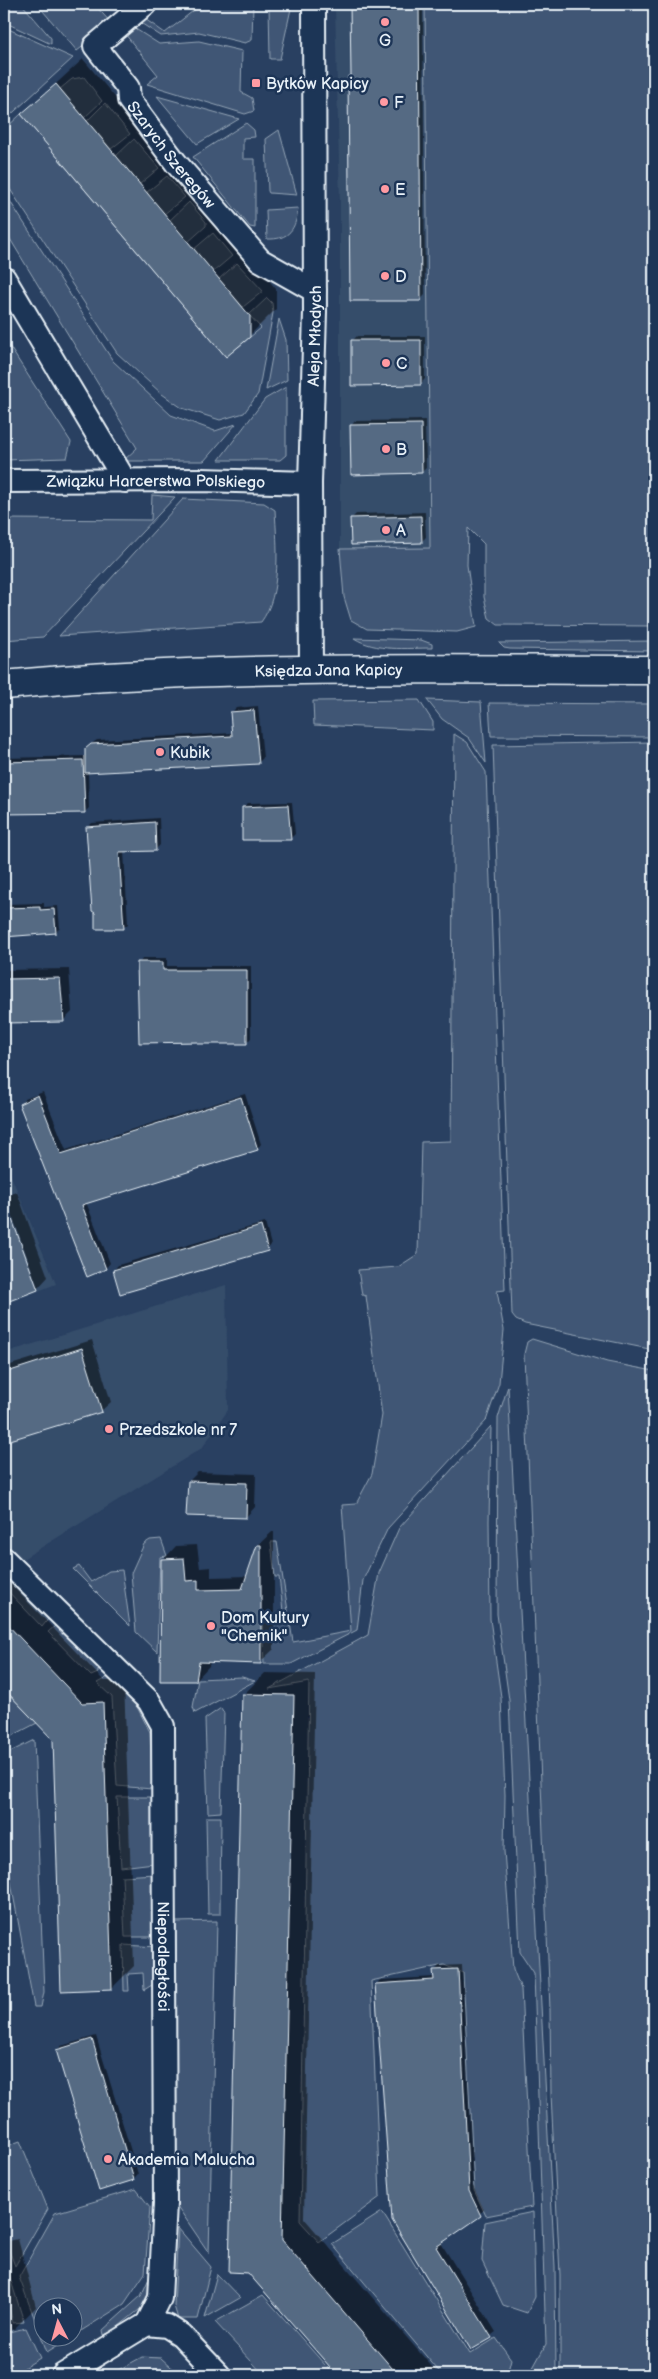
<svg xmlns="http://www.w3.org/2000/svg" width="658" height="2379" viewBox="0 0 658 2379" font-family="'Balsamiq Sans',sans-serif">
<style>
.built{fill:#364d6b}
.green{fill:#415774;stroke:#94a4b6}
.shadow{fill:#0007}
.building{fill:#556a83;stroke:#e8f1f8}
.lines{fill:none;stroke-linecap:round;stroke-linejoin:round}
.minor-casing{stroke:#e8f1f8;stroke-width:26}
.tertiary-casing{stroke:#e8f1f8;stroke-width:31}
.minor{stroke:#1d3557;stroke-width:22}
.tertiary{stroke:#1d3557;stroke-width:28}
.poi-dot{fill:#ff9aa2;stroke:#1d3557;stroke-width:2}
.labels{text-anchor:middle;stroke-width:5;stroke-linejoin:round;paint-order:stroke}
.poi-label{font-size:16px;fill:#e8f1f8;stroke:#1d3557;text-anchor:start}
.street-label{font-size:16px;fill:#e8f1f8;stroke:#1d3557}
</style>
<rect width="100%" height="100%" fill="#294061"/>
<filter id="ink" filterUnits="userSpaceOnUse"><feTurbulence type="fractalNoise" baseFrequency=".02" numOctaves="2"/><feDisplacementMap in="SourceGraphic" scale="10" xChannelSelector="R" yChannelSelector="G"/><feConvolveMatrix kernelMatrix="1 2 1 2 8 2 1 2 1" color-interpolation-filters="sRGB"/></filter>
<g filter="url(#ink)">
<path class="built" d="M335,4H424L430,549H340V202Z
M4,1159L56,1284L4,1304Z
M226,1285L228,1410L202,1448L21,1560L4,1542V1353Z"/>
<path class="green" d="M4,4H22L51,38V44L4,22Z
M37,4H94L112,24L77,51Z
M202,4H253L252,40L245,43L199,32L161,36L139,22L145,19L165,33Z
M269,4H292L280,59H270Z
M425,4H654V626L498,625L489,618L484,597V544L468,528L467,565L476,627L457,632L367,629L351,620L344,597L340,549L430,548Z
M4,27L73,58L4,121Z
M134,28L159,44L199,41L242,51L241,92L252,98L254,111L245,114L147,84L158,75L125,34Z
M84,77L102,101L84,118L60,89L72,79Z
M157,96L239,119L197,144Z
M105,103L130,134L111,149L87,121Z
M21,114L226,357L261,328L249,315L267,298L272,303L273,313L258,394L244,413L220,420L182,408L162,394L117,353L4,180V130Z
M246,123L254,130L255,137L243,138V159H255V228L250,227L193,157Z
M279,130L297,195L269,193L268,191L266,139Z
M134,139L159,168L140,184L116,156Z
M167,176L185,197L163,215L147,192Z
M4,192L113,361L171,415L215,431L236,424L204,461H123L137,448L4,229Z
M189,202L206,222V226L187,243L169,221Z
M298,208C296,229 289,240 267,239L266,210Z
M213,233L232,256L213,272L193,250Z
M237,263L263,291L243,307L219,279Z
M279,319L286,340L287,380L266,390Z
M4,338L71,442L67,458L4,460Z
M286,387V455L280,460H219L265,399Z
M152,495L175,497L43,637L4,640V519L151,520Z
M183,499L264,503L275,510C277,545 282,594 261,622L59,636Z
M354,638L421,640L432,644V648C406,648 376,652 354,638Z
M654,641V651L510,649L504,648L499,643Z
M419,700L433,722V730L314,725L313,701Z
M427,700L481,702L486,763L469,738L442,719Z
M489,703L654,704V737L491,736Z
M454,734L467,742L486,772L505,1290L497,1291L504,1330L499,1383L486,1421L388,1528L363,1580L357,1630L291,1664H264L262,1621L284,1619L279,1577H275L271,1542H277L293,1642L351,1631L342,1505L356,1504L372,1474L382,1415L366,1296L362,1295L358,1270L398,1267L418,1254L421,1142L451,1141Z
M654,742V1350L525,1324L516,1320L512,1315L493,745Z
M532,1339L607,1362L654,1371V2375H560V2275L551,2094L550,2010L524,1354L527,1342Z
M508,1386L555,2267L556,2375H529L546,2344L534,1973L520,1952L509,1700L497,1614L498,1418Z
M491,1426L489,1521L490,1619L501,1697L505,1795L504,1851L513,1969L521,1989L532,2207L486,2216L474,2190L463,1973L444,1965L371,1981L380,2197L319,2242L300,2221L309,1682L269,1689L368,1635L379,1573L399,1528Z
M161,1539L167,1556L160,1557L157,1652L136,1632L131,1573L144,1544L150,1540Z
M79,1566L91,1582L109,1571L122,1570L130,1626L73,1569Z
M5,1574L49,1618L42,1627L4,1587Z
M56,1625L98,1666V1673L91,1676L48,1632Z
M108,1677L135,1703L150,1732L152,1789L117,1786L112,1697L97,1683Z
M242,1677L255,1681L195,1713L193,1707L198,1679Z
M4,1689L37,1723L4,1740Z
M221,1708L224,1713L221,1812L208,1813L205,1719Z
M34,1740L44,1992L41,2007H34L4,1845V1755Z
M117,1797H153L154,1863L121,1867Z
M206,1817H221L220,1914H208Z
M155,1874V1937H125L122,1876Z
M217,1921L209,2253L177,2206L176,1922Z
M123,1945L158,1947L155,1983L144,1990L143,1973L128,1974L129,1991H124Z
M20,2141L48,2209L15,2266L4,2237V2147Z
M136,2189L150,2207L145,2273L124,2304L73,2336L72,2306H42V2336L71,2337L47,2352L19,2277L55,2213Z
M382,2212L470,2354L496,2338L511,2359L507,2375H442L332,2244Z
M533,2212L535,2297L527,2313L503,2305L482,2261L485,2222Z
M178,2228L211,2267L198,2319H178L174,2306Z
M4,2259L24,2322L13,2323L4,2287Z
M151,2274L150,2301L113,2331L104,2335L103,2330L141,2296Z
M217,2274L240,2298L205,2318Z
M263,2295L334,2375H264L215,2322Z
M26,2328L40,2358L12,2375H4V2333Z
M142,2357L161,2358L180,2375H109Z"/>
<path class="shadow" d="M351,4H423L425,295L420,300H352Z
M83,59L276,289V309L249,336L23,114Z
M4,321L10,332L4,338Z
M357,336H425V379L420,384L352,341Z
M425,420L426,468L422,472L351,426L355,421Z
M425,512L426,537L421,542L352,518L356,514Z
M258,706L263,758L259,762L88,772L89,808L85,812L4,813V758L86,756L91,744L97,740L233,733L232,712L236,708Z
M292,802L295,834L291,838L243,839V807L248,803Z
M159,818L160,845L155,850L124,851L128,924L123,928L88,827L92,823Z
M44,903V907L58,906L60,928L56,932L4,936V904Z
M143,958H167V966H251V1038L246,1043L139,963Z
M69,969L72,1012L63,1021H4V970Z
M43,1092L66,1150L245,1094L261,1144L257,1149L86,1202L110,1263L106,1268L87,1275L20,1104L25,1099Z
M17,1192L48,1277L37,1289L4,1302V1201L35,1285H37L5,1196Z
M265,1223L271,1245L267,1249L114,1270L118,1265Z
M92,1340L111,1402L101,1411L8,1440L4,1423V1367Z
M198,1472L256,1474L255,1507L246,1517L189,1481Z
M272,1532H274V1649L260,1662L210,1661L209,1666L196,1680L163,1560L176,1546L197,1545L200,1568L211,1567V1577L248,1576L258,1545Z
M4,1577L104,1681H124L134,1966L112,1988L54,1739L4,1687Z
M265,1673L315,1674L304,2218L439,2375H338L249,2271L243,1695Z
M462,1965L473,2186L484,2210L441,2243L496,2332L472,2349L393,2219L376,1985L380,1980L435,1977V1970L439,1966Z
M96,2036L138,2174L133,2179L57,2051L61,2046Z
M18,2239L36,2307L14,2329L4,2332V2242Z"/>
<path class="building" d="M350,4H419L421,301H350L348,76H351Z
M56,84L250,316V337L226,357L21,114Z
M351,340H421V385L351,386Z
M421,424L422,473L351,475L350,425Z
M421,516L422,543L351,545L350,518Z
M254,710L259,764L85,773V749L91,744L232,736L230,712Z
M83,760L85,813L4,814V762Z
M288,805L291,840H242V807Z
M155,822L156,851L119,852L124,929H95V913L92,911L86,827Z
M40,907V910L54,909L56,933L4,937V908Z
M137,962H163V970H247V1044H198V1042L139,1043Z
M60,978L64,1022L4,1023V979Z
M38,1095L61,1154L241,1097L258,1150L82,1205L106,1269L87,1277L19,1104Z
M6,1203L38,1290L4,1303V1204Z
M261,1226L268,1251L120,1294L113,1270Z
M82,1348L102,1412L7,1441L4,1428V1373Z
M188,1481L247,1483L246,1518L186,1516Z
M257,1545H261V1664L199,1662L196,1681H160L161,1559L184,1558L186,1581L198,1580V1590L242,1589Z
M4,1621L82,1703L103,1702L112,1989L61,1991L53,1740L4,1689Z
M242,1694L294,1695L282,2240L398,2375H337L248,2273L229,2272Z
M458,1969L469,2191L481,2216L436,2247L492,2338L471,2350L392,2220L375,1984L434,1980L433,1970Z
M92,2039L134,2180L99,2191L56,2050Z"/>
<g class="lines">
<g class="minor-casing">
<g id="minor">
<path id="s1" d="M145,4L95,46L128,88L129,100L176,163L260,260L315,291"/>
<path d="M4,278L125,481"/>
<path id="s2" d="M4,481L201,480L310,483"/>
<path id="s3" d="M311,668L310,483L315,312L314,4"/>
<path id="s4" d="M4,1559L149,1701L163,1726L165,2203L160,2298L147,2324"/>
<path d="M147,2324L167,2326L181,2335L219,2375"/>
<path d="M63,2375L147,2324"/>
</g>
</g>
<g class="tertiary-casing">
<g id="tertiary">
<path id="s5" d="M4,685C220,664 437,670 654,670"/>
</g>
</g>
<use href="#minor" class="minor"/>
<use href="#tertiary" class="tertiary"/>
</g>
</g>
<g class="poi-dot">
<circle cx="385" cy="22" r="5"/>
<rect x="251" y="78" width="10" height="10" rx="2.5"/>
<circle cx="384" cy="102" r="5"/>
<circle cx="385" cy="189" r="5"/>
<circle cx="385" cy="276" r="5"/>
<circle cx="386" cy="363" r="5"/>
<circle cx="386" cy="449" r="5"/>
<circle cx="386" cy="530" r="5"/>
<circle cx="160" cy="752" r="5"/>
<circle cx="109" cy="1429" r="5"/>
<circle cx="211" cy="1626" r="5"/>
<circle cx="108" cy="2159" r="5"/>
</g>
<g class="labels">
<g class="poi-label">
<text x="385" y="46" text-anchor="middle">G</text>
<text x="266" y="89">Bytków Kapicy</text>
<text x="394" y="108">F</text>
<text x="395" y="195">E</text>
<text x="395" y="282">D</text>
<text x="396" y="369">C</text>
<text x="396" y="455">B</text>
<text x="396" y="536">A</text>
<text x="170" y="758">Kubik</text>
<text x="119" y="1435">Przedszkole nr 7</text>
<text x="221" y="1623">Dom Kultury<tspan x="221" dy="18">"Chemik"</tspan></text>
<text x="118" y="2165">Akademia Malucha</text>
</g>
<g class="street-label">
<text dy="6" stroke="none"><textPath href="#s1" startOffset="200">Szarych Szeregów</textPath></text>
<text dy="6" stroke="none"><textPath href="#s3" startOffset="332">Aleja Młodych</textPath></text>
<text dy="6" stroke="none"><textPath href="#s2" startOffset="152">Związku Harcerstwa Polskiego</textPath></text>
<text dy="6" stroke="none"><textPath href="#s5" startOffset="325">Księdza Jana Kapicy</textPath></text>
<text dy="6" stroke="none"><textPath href="#s4" startOffset="462">Niepodległości</textPath></text>
</g>
</g>
<rect width="658" height="2379" fill="none" stroke="#1d3557" stroke-width="20"/>
<rect x="10" y="10" width="638" height="2359" fill="none" stroke="#e8f1f8" stroke-width="2" filter="url(#ink)"/>
<g transform="translate(58 2322) rotate(354)"><circle r="24" fill="#1d3557" stroke="#6e8097"/>
<path d="M0-4L9 19L0 12L-9 19Z" fill="#ff9aa2"/>
<text y="-8" font-size="14" font-weight="bold" text-anchor="middle" fill="#e8f1f8">N</text>
</g>
</svg>
